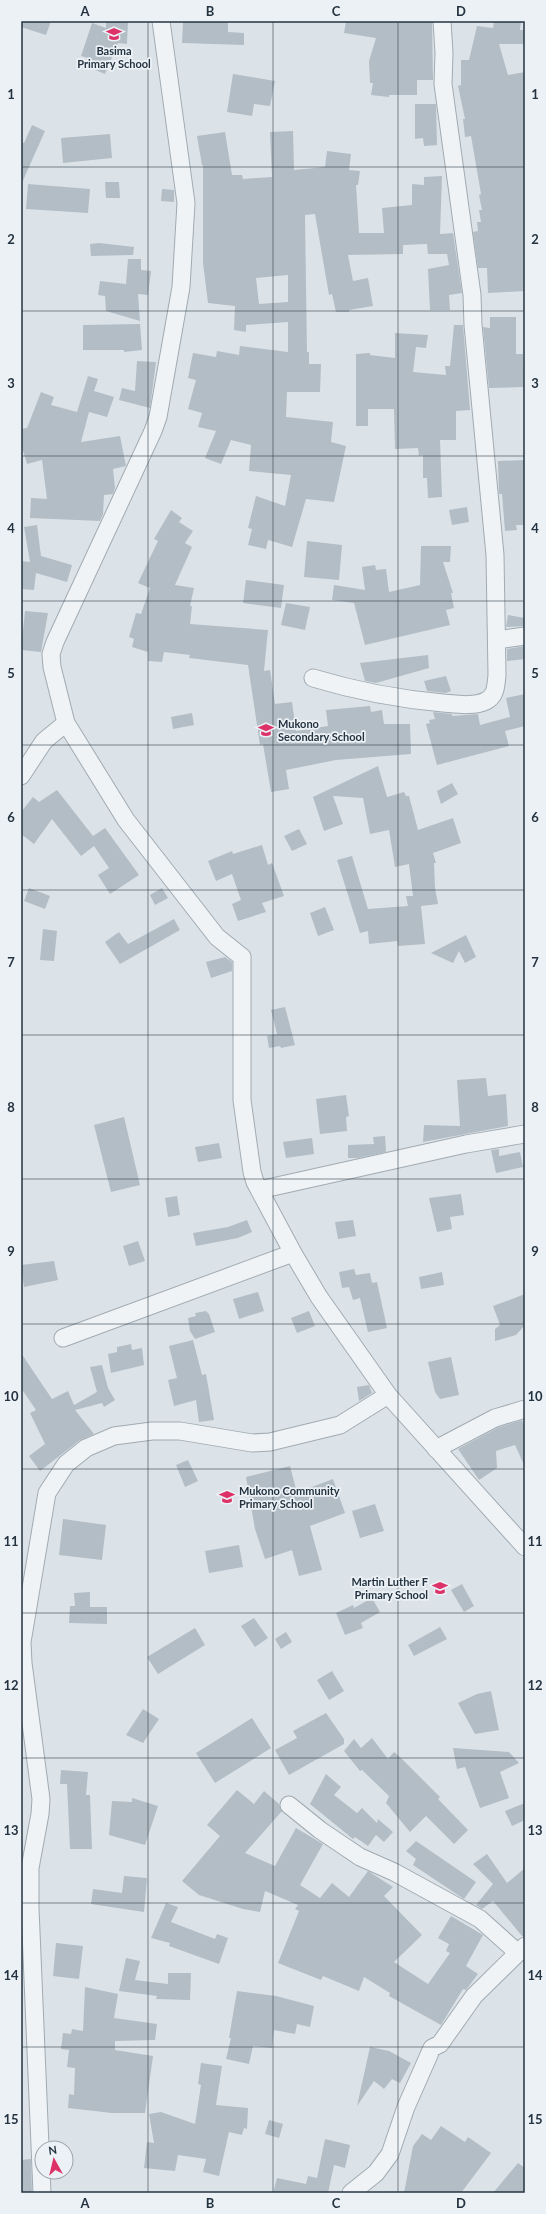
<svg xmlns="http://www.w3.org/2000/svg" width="546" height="2214" viewBox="0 0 546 2214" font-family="Lato,sans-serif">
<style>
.building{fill:#b3bdc5;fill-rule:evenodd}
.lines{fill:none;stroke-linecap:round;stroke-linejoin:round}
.street-casing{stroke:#a1abb2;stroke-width:19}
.street{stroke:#eff3f6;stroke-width:17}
.grid{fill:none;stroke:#243340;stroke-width:1;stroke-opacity:0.55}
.labels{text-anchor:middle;stroke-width:3.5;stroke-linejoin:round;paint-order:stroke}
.poi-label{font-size:11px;font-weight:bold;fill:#243340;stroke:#ecf1f6;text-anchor:start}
.neatline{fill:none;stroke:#243340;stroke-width:1.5}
.grid-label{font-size:13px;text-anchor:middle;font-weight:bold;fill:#243340}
</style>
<rect width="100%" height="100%" fill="#dce3e8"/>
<path class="building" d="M21,21H51L46,35L21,27Z
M106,21H128L127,44L118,43L105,74L88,67L92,59L81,56L92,23L106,28Z
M183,21H228V32L244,33V45L182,43Z
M346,21H432L433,80H417V95H389V97L371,95L373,83H370L369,61L376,38L344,33Z
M494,21H521L520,30H525V44H499L508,75L525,72V291L488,293L487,268H478L473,232L478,231L477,222H481L479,210H482L479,195L481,194L471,136L465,137L463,119H465L458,86L461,85V60H469L477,26L493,28Z
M233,74L275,81L270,106L254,104L252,116L227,112Z
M415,104H436L437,145L424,146L423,138L415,139Z
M32,125L45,131L21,185V142L24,143Z
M293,131L294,170L325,167L327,151L351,154L349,170L360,171L358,185H356L359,233H384L382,208L412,205V184L424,185V177L442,176L440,234L453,233L462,293L449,295L450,310H430L428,269L449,265L447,254H428L427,244L403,245V254L348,255L353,281L368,278L373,306L349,310V312H336L332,294L329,295L315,214L305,215L307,352H309V364H321L320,392H287L286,417L333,422L331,442L346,446L334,502L306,499L292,547L268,540L266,549L248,545L252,529L248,528L256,496L285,506L291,475L249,471L251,445L231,440L221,464L205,458L216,431L198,427L202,413L188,409L196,380L188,378L193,353L216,357L217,351L239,355L240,346L288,352V322L246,325V332L234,330L235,306L208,303L203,263V165H202L197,136L225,132L232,175H242L243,179L272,177L270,132ZM288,275V302L259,304L256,278Z
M110,134L112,158L63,163L61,138Z
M105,182H119L120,198H106Z
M28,184L90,189L88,213L26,209Z
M162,189L174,190V202L161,201Z
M99,243L134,247L133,255L91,256L90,244Z
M128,259H141V270L151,271L148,295L138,294L140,321L106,311L105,296L98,295L100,281L126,284Z
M490,317H516V354H523L524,387L489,388L483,327L490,328Z
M140,324L142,350L124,352V350H83V325Z
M454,325H463L470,410L456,411V440H440L442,497L428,498L427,478H423V455L419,456L418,448L395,449L394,409H368V426H356V354L370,353V355L395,358V333L428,335L426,348L416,347L413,372L446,375L445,366H450Z
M137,361L156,362L150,408L119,400L122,388L135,391Z
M88,376L98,379L94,391L114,397L107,417L89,412L81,442L120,436L126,466L113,469L115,488L113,494L104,495L103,514L100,521L30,518L31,498L47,499L42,460L27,464L21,444V429L27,428L41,392L54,397L51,405L77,412Z
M525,460V525H516L517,530L505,531L502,494H499L498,461Z
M467,507L469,522L452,525L449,510Z
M171,510L182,518L179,522L193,531L185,543L192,547L175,585L194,588L190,606H192L190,624L268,630L264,671L270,670L275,704L292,702L296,731L328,726L326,710L370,706L371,712L382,710L384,724H410L411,754L336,760L286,770L289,789L271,792L263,744L260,745L248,665L189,658L190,655L164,652L162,662L148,661V652L132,647L134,639L129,637L136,613L141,614L150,588L138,583L158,541L154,539Z
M37,525L41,556L72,565L67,582L36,573L34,590L21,589V561L30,562L24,527Z
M307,541L342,545L339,580L304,577Z
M421,546H451L450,562H443L453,593H451L454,608L446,610L450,625L365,645L354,603L332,600L334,585L365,590L362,567L375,565L376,570L386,569L389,592L420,585Z
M246,580L284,585L281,608L243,603Z
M286,603L310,607L305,630L281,625Z
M25,611L48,613L41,652L21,650Z
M508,615L525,618V626L506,627Z
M525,646V659L507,661V649Z
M428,655L429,668L376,683L365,681L360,663Z
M446,676L451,691L446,693L427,691L424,681Z
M525,694V726L505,731L509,746L437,765L426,724L430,723L429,720L435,719L433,712L452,714V716L478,714L480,725L510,717L506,698Z
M192,713L194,725L173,729L171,717Z
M378,766L387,797L404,792L406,796H409L418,830L453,818L461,843L433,853L436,863H434L435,888L438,904L421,906L425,944L398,946L397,941L369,944L368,931L360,933L337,860L352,856L368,909L408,906L406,896H413L409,864L395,867L389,830L370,834L363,798L333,796L343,824L324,831L313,797Z
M452,783L458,794L441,804L437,791Z
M57,790L93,836L105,828L139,875L110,894L98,875L109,868L94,846L81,856L52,819L34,844L21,834V812L33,797L39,802Z
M299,829L307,844L292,851L284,836Z
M262,845L268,865L272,863L284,896L262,903L266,912L238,921L232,904L241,900L232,874L216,881L208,861L232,851L233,854Z
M29,888L50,896L45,909L24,901Z
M162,888L168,898L155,905L150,895Z
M325,907L334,930L318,936L310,913Z
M174,919L180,930L120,964L105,942L119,932L128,944Z
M43,929L57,931L54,961L40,960Z
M466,935L476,957L465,963L459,951L453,963L431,953Z
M225,957L232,962V971L211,978L206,962Z
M285,1007L295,1045L281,1048L280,1046L269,1048L267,1036L277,1034L271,1010Z
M486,1078L488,1096L506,1094L508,1126L423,1142L424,1125L460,1126L457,1080Z
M346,1095L349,1116L346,1117L347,1131L320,1134L316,1099Z
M124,1117L140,1185L111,1192L94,1125Z
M385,1136L386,1152L358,1158H348V1145L374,1144L373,1137Z
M312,1138L314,1154L286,1158L283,1142Z
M219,1143L222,1158L198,1162L195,1147Z
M499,1149V1156L520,1152L523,1167L496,1173L491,1150Z
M461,1194L464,1215L450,1217L452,1229L437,1232L429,1198Z
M177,1196L180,1215L168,1217L165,1198Z
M247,1220L252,1232L238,1238L196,1246L193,1233L228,1227Z
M353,1220L356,1236L338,1239L335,1222Z
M138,1241L145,1261L129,1266L123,1246Z
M54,1261L58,1280L24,1287L21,1265Z
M354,1269L356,1275L370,1273L372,1283L377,1282L387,1328L368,1332L360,1298L353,1300L349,1287L342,1288L339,1272Z
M442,1272L444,1285L421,1289L419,1277Z
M258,1292L264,1311L239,1319L233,1299Z
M525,1294V1325L516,1335L495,1341V1329L500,1325L493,1306Z
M206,1311L209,1314L215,1332L195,1339L190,1331L188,1318L196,1316L195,1313Z
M309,1311L315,1326L297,1333L291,1318Z
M193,1340L202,1375L206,1374L214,1420L199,1422L196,1400L174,1406L168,1380L177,1378L169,1346Z
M131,1344L132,1350L142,1348L144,1365L111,1373L108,1354L117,1352V1347Z
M21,1353L52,1399L68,1391L74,1405L97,1392L90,1367L102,1365L108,1388L115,1400L104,1407L102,1403L75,1410L94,1434L80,1440L40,1471L29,1456L45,1444L30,1413L36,1410L21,1388Z
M451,1357L459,1395L440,1399L435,1392L428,1362Z
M369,1385L372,1393L359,1401L357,1387Z
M522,1420L525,1429V1467L515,1445L496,1451L497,1468L479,1480L458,1449L499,1427Z
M188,1460L198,1481L185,1487L176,1465Z
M290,1466L296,1489L301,1488V1491L333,1479L345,1513L310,1526L322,1570L299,1576L292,1550L265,1559L255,1529L246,1477Z
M375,1504L384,1531L360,1538L352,1511Z
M63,1519L106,1525L102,1560L59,1555Z
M239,1545L243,1567L209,1573L205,1551Z
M462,1584L474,1606L464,1612L451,1590Z
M90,1592V1607H107V1624L69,1623L70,1606H75L74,1593Z
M372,1598L380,1612L361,1623L363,1628L345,1635L336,1613L353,1605L354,1608Z
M254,1618L268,1638L255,1647L241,1626Z
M440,1627L447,1639L414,1656L408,1645Z
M195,1628L205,1645L158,1674L147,1657Z
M286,1632L292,1642L281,1649L275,1639Z
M332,1671L344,1691L329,1700L317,1680Z
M491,1691L499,1730L475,1734L458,1703L477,1694Z
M143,1709L159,1719L143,1743L126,1735Z
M326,1713L344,1739V1744L289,1775L275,1750L297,1738L293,1731Z
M252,1718L271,1748L215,1783L196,1753Z
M372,1738L388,1759L394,1752L401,1758L440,1797L438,1799L468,1830L454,1844L426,1816L410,1832L386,1803L389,1796L362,1770L360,1771L344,1751L354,1739L361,1748Z
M453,1748L509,1752L519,1763L500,1772L509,1798L480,1808L465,1767L457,1769Z
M61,1770L88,1772L86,1795H90L92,1849H70L67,1784H60Z
M326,1774L341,1787L334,1795L357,1813L362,1808L377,1823L378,1819L393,1832L384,1842L376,1835L368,1846L355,1837L353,1839L310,1804Z
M237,1790L254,1804L264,1791L279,1804L282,1811L245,1853L275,1866L296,1828L323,1844L300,1885L320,1898L332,1883L349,1897L368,1871L393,1887L384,1896L422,1935L394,1962L428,1984L450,1953L446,1951L449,1944L438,1938L451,1916L483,1935L466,1966L478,1974L466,1990L463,1989L441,2025L389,1996L390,1993L364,1977L359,1991L323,1976L321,1980L278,1963L299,1911L295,1909L298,1905L265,1891L260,1912L243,1909L199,1895L182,1881L220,1836L207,1825Z
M132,1798L158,1806L145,1845L109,1835L112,1801L132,1802Z
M525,1803V1820L512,1826L505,1811Z
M416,1841L476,1882L464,1899L413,1865L416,1859L406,1851Z
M487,1854L507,1883L525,1868V1936H522L493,1901L482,1909L476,1905L493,1884L473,1864Z
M124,1876L147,1878L144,1912L91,1904L93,1889L122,1893Z
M166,1903L178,1907L171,1922L215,1939L217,1934L228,1938L219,1964L169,1946L170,1943L151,1938Z
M56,1943L83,1946L79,1979L53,1976Z
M126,1958L140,1961L135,1980L168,1984V1973H191L190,2000L156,1999L157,1996L119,1991Z
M85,1987L118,1994L114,2018L157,2024L155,2040L115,2041V2050L153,2056L145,2113H112L68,2108L69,2094L74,2095L75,2068L67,2067L69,2050L61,2049L63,2033L71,2034L72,2029L83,2031Z
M237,1991L276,1996L314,2006L310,2027L297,2024L295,2034L274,2030L272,2048L253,2046L249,2064L226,2059L231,2038H229Z
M370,2047L389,2051L411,2063L400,2083L392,2079L384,2089L374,2081L357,2106Z
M201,2063L222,2066L216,2105L248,2108L247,2129L244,2128L242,2135L229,2132L219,2176L203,2172L206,2159L178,2155L175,2171L144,2168L147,2142L154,2143L149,2114L161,2112L195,2124L201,2085L198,2084Z
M269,2120L283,2124L279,2138L265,2134Z
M441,2126L465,2142L468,2137L491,2153L461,2193H404L413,2146L422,2134L431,2140Z
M325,2139L350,2145L345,2168L334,2165L328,2193H273L277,2178L306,2184L308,2176L317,2178Z
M31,2159L32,2193H21V2160Z
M518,2163L525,2168V2193H493Z"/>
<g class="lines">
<g class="street-casing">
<path id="street" d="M161,21L186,203L181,287L158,417L153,431L55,642L51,654L52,667L66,723L126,820L217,937L242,957V1100L252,1172L255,1182L293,1253L319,1297L388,1395L525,1547
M497,640L525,636
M313,678C356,691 398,699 443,703C456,704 473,707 486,701C496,696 496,685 497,675L495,555L473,325L472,295L443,84L444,53L442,21
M21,776L44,741L66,723
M259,1190L466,1144L525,1134
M63,1338L293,1253
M436,1449L495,1418L525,1409
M289,1805L320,1830L360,1857L394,1872L480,1919L518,1953
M42,2193L30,1908V1868L40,1814L41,1799L23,1663L22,1642L47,1493L66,1464L86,1448L114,1436L152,1431H180L252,1443L270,1442L340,1425L388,1395
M351,2193L376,2173L390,2154L406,2107L432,2048L440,2044L474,1996L525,1946"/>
</g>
<use href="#street" class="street"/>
</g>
<path class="grid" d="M148,21V2193M273,21V2193M398,21V2193M21,167H525M21,311H525M21,456H525M21,601H525M21,745H525M21,890H525M21,1035H525M21,1179H525M21,1324H525M21,1469H525M21,1613H525M21,1758H525M21,1903H525M21,2047H525"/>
<defs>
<g id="school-bare" transform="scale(1.2)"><path d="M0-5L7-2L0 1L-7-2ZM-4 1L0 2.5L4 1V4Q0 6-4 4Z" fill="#dc3268" stroke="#ecf1f6" stroke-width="2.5" paint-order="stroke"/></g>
</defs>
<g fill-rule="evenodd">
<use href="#school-bare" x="114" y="34"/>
<use href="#school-bare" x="266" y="730"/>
<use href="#school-bare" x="227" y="1497"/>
<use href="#school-bare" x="440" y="1588"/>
</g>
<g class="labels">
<g class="poi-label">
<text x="114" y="55" text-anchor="middle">Basima<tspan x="114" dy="13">Primary School</tspan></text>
<text x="278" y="728">Mukono<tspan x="278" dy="13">Secondary School</tspan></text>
<text x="239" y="1495">Mukono Community<tspan x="239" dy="13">Primary School</tspan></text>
<text x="428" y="1586" text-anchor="end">Martin Luther F<tspan x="428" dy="13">Primary School</tspan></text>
</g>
</g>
<rect width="546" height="2214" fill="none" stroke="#ecf1f6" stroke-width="44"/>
<g transform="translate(54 2160) rotate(352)"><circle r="19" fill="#ecf1f6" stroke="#9ca5ad"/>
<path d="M0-3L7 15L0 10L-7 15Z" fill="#dc3268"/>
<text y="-6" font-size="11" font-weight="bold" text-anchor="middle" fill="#243340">N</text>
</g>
<rect x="22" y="22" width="502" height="2170" class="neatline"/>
<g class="grid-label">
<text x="85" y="16">A</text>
<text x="210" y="16">B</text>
<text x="336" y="16">C</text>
<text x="461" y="16">D</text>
<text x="11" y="99">1</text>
<text x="535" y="99">1</text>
<text x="11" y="244">2</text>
<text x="535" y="244">2</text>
<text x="11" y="388">3</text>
<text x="535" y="388">3</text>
<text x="11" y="533">4</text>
<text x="535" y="533">4</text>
<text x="11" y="678">5</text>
<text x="535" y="678">5</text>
<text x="11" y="822">6</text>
<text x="535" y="822">6</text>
<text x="11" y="967">7</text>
<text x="535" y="967">7</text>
<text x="11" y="1112">8</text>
<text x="535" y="1112">8</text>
<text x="11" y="1256">9</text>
<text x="535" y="1256">9</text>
<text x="11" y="1401">10</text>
<text x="535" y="1401">10</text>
<text x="11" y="1546">11</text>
<text x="535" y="1546">11</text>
<text x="11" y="1690">12</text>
<text x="535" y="1690">12</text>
<text x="11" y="1835">13</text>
<text x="535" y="1835">13</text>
<text x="11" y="1980">14</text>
<text x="535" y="1980">14</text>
<text x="11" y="2124">15</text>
<text x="535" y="2124">15</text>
<text x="85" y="2208">A</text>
<text x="210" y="2208">B</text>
<text x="336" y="2208">C</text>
<text x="461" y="2208">D</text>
</g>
</svg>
